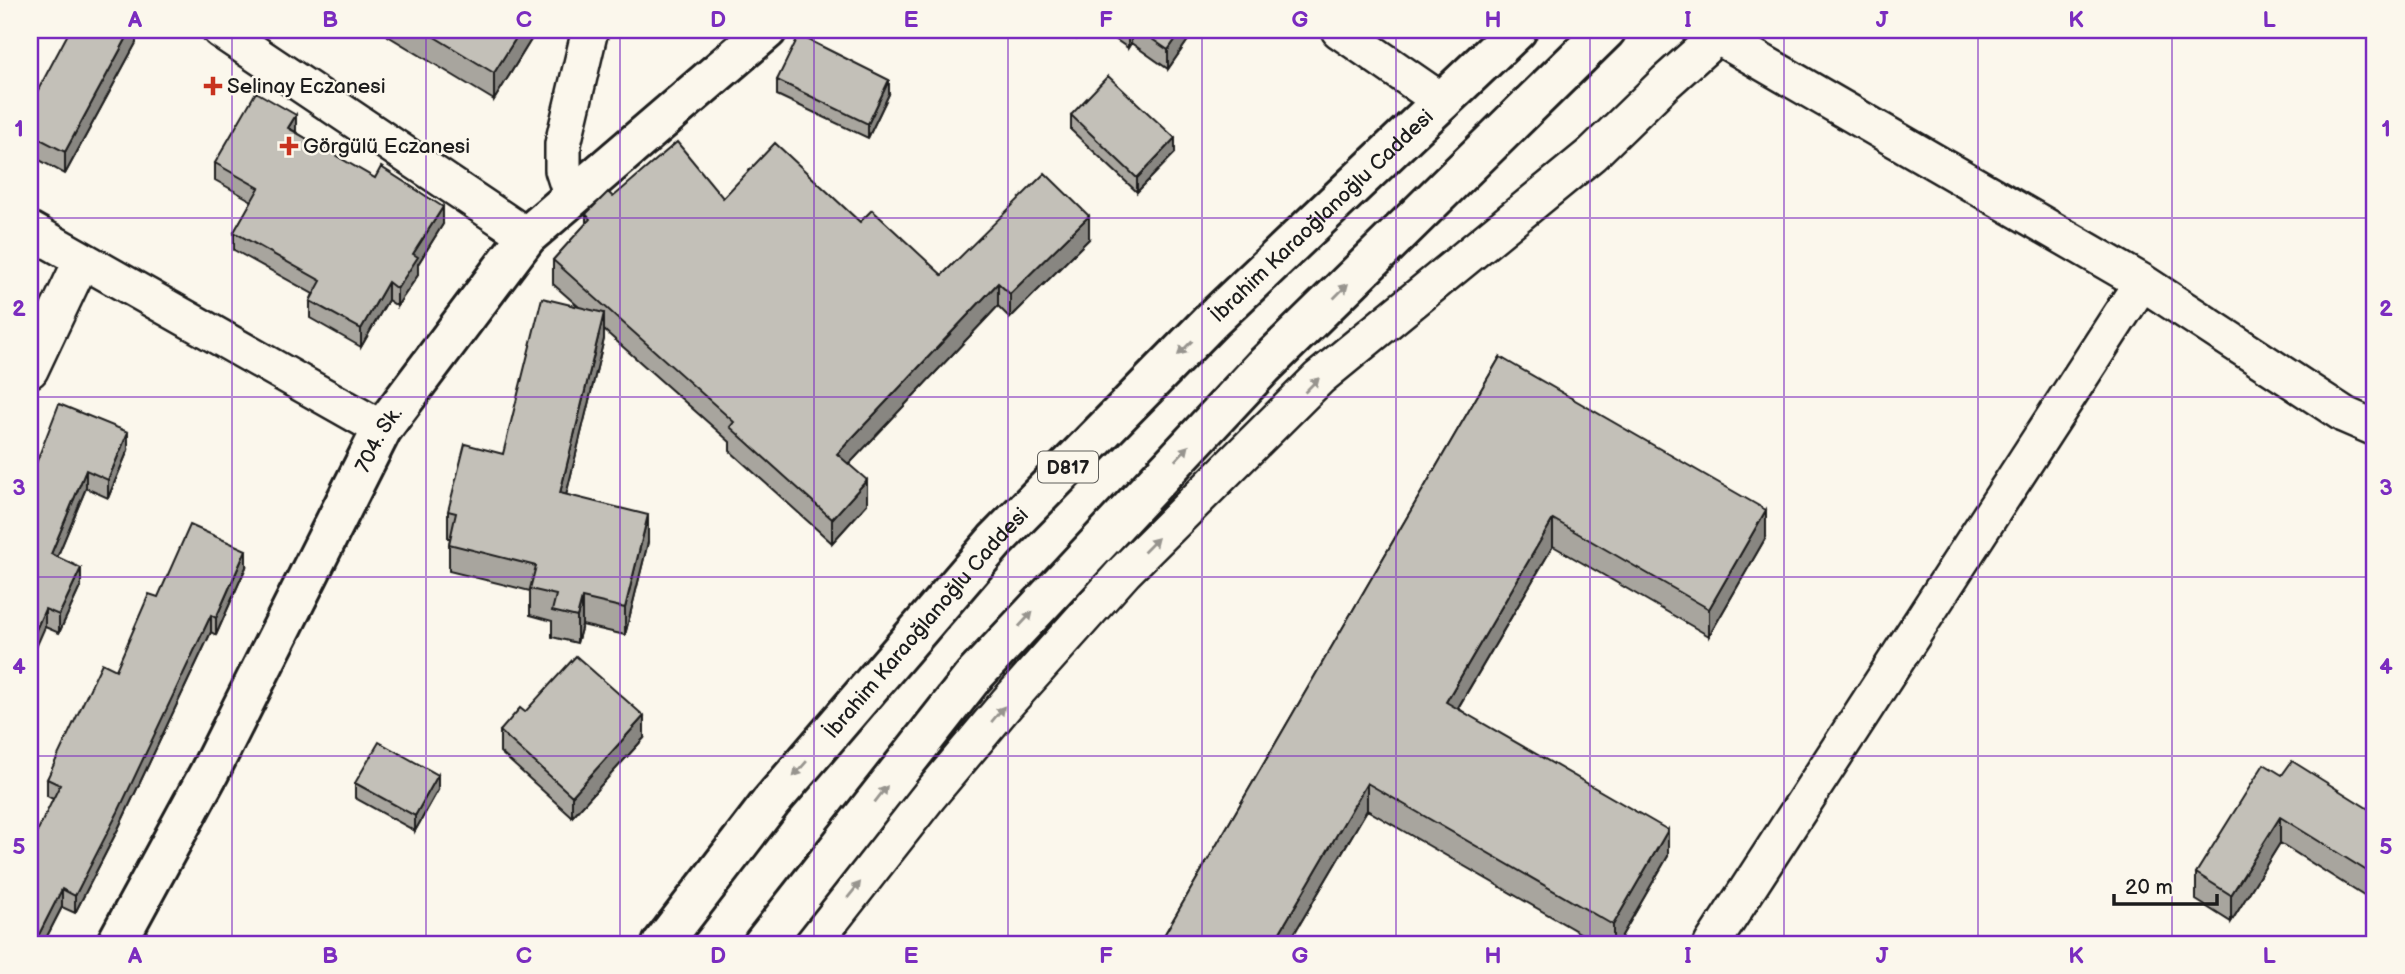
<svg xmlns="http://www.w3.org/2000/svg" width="2405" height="974" viewBox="0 0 2405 974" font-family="'Balsamiq Sans',sans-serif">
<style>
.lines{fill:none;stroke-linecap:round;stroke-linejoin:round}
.minor-casing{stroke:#1c1c1c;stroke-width:40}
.tertiary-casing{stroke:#1c1c1c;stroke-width:44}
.trunk-casing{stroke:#1c1c1c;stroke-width:44}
.minor{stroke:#fbf7ec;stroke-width:35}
.tertiary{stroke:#fbf7ec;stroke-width:38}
.trunk{stroke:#fbf7ec;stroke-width:38}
.wall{fill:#a8a59e;stroke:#1c1c1c;stroke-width:2}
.shaded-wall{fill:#888681;stroke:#1c1c1c;stroke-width:2}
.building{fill:#c3c0b8;stroke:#1c1c1c;stroke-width:2}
.oneway{fill:#97948e}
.grid{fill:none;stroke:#7b2cbf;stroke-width:2;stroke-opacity:0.55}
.poi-dot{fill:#c8321e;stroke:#fbf7ec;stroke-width:2.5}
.labels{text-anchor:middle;stroke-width:5;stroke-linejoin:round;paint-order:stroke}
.shield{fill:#fbf7ec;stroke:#5f5e5a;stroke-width:2}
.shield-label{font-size:19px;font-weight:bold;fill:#1c1c1c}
.poi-label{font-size:21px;fill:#1c1c1c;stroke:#fbf7ec;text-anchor:start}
.street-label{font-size:21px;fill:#1c1c1c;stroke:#fbf7ec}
.neatline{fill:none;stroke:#7b2cbf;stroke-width:2.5}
.grid-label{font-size:23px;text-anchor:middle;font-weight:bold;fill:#7b2cbf}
</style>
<rect width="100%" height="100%" fill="#fbf7ec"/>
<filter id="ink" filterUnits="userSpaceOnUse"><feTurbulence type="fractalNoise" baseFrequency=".0143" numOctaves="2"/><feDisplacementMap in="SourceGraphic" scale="14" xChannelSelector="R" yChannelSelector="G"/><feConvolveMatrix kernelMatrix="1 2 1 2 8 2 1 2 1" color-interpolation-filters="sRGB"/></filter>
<g filter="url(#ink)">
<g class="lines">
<g class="minor-casing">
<path id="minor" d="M220,30L527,236
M1339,30L1443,102
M1710,30L1717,36L2142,282L2345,415L2375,428
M572,198L563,170V144L590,30
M30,230L382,429
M30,370L82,260
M813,944L929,796L1007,703L1125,571L1319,378L1592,154L1666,82L1724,30
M1712,944L2142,282"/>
</g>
<g class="tertiary-casing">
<g id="tertiary">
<path id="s1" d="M116,944L209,773L382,429L527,236L767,30"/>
</g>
</g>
<g class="trunk-casing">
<g id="trunk">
<path id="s2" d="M662,944L771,802L995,541L1212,320L1517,30"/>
<path d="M763,944L973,677L1263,367L1606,30"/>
</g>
</g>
<use href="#minor" class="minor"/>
<use href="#tertiary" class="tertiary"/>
<use href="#trunk" class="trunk"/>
</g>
<path class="wall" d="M136,30V43L65,174L30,155V105Z
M378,30H537L494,100Z
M1065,30H1083L1077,38Z
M1102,30H1195L1168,69L1131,43L1128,48Z
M777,80L889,94L868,138L777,95Z
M1071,115L1175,153L1137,192L1071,130Z
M296,132L443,224L418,264V275L397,306L388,300L361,347L310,318V301L313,294L234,250V232L252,201L215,180V163Z
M613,197L723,198L860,222L942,275L1089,239L1010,318L998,306L849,464L867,504L832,543L730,451V442L604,330V339L566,495L648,542L625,635L582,625L577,643L552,637V621L530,615V591L449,571V544L450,538H448V511L503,454L579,307L553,284V260L586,224V214Z
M1500,357L1766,537L1709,636L1553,546L1458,708L1668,856L1617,944H1599L1367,810L1288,944H1159Z
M128,450L108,498L86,488L57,557L81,585L59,633L45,627L30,479Z
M246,567L216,635L211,632L118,829L75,913L62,907L43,944H30L53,799L47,796V779L116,670L158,597Z
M525,712L644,738L572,817L500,752V731Z
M2282,775L2375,813V903L2280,843L2231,922L2196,900V873Z
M355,783L438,790L415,831L355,798Z"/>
<path class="shaded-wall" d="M131,30H136V43L65,174V152Z
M521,30H537L494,100V73Z
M1077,30H1083L1077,38Z
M1128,30H1131V43L1128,48Z
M1182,30H1195L1168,69V50Z
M889,80V94L868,138V124Z
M296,115V132L288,128Z
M1175,138V153L1137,192V178Z
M443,207V224L418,264V275L397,306V289L413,254Z
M1089,216V239L1010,318V294Z
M388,282V300L361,347V329Z
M998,283V306L837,477V454Z
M604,313V339L560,520V493Z
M128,432V450L108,498V480Z
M86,470V488L51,572V554Z
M867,480V504L832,543V519Z
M1766,510V537L1709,636V609Z
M648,515V542L625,635V608Z
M1553,519V546L1446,728V702Z
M246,550V567L216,635V618Z
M81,568V585L59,633V615Z
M582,598V625L577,643V617Z
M45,609V627L30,661V643Z
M211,615V632L118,829L75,913V896Z
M644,716V738L572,817V796Z
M438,775V790L415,831V816Z
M1367,783V810L1288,944H1273Z
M2280,817V843L2231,922V895Z
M1668,830V856L1617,944H1613V925Z
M62,889V907L43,944H34Z"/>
<path class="building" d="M70,30H131L65,152L30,134V105Z
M423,30H521L494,73Z
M1139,30H1182L1168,50Z
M799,35L889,80L868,124L777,80Z
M1108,76L1175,138L1137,178L1071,115Z
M256,92L296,115L288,128L375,178L381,167L443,207L413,254L418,257L397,289L388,282L361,329L310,301L321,281L234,232L259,188L215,163Z
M677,142L723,198L775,143L860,222L872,210L942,275L1045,173L1089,216L1010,294L998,283L837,454L867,480L832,519L730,427L734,422L553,260L590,219L586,214L608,192L613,197Z
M542,298L604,313L560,493L648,515L625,608L582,598L577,617L552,611L556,595L530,589L536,566L449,544L456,513L448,511L465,444L503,454Z
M1500,357L1766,510L1709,609L1553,519L1446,702L1668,830L1613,925L1367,783L1273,944H1159Z
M59,404L128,432L108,480L86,470L51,554L81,568L59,615L45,609L30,643V479Z
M190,525L246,550L216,618L211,615L118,812L75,896L62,889L34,944H30V846L60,785L47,779L102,663L116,670L149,594L158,597Z
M576,656L644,716L572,796L500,731L520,708L525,712Z
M379,742L438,775L415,816L355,783Z
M2292,761L2375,813V876L2280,817L2231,895L2196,873L2264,764L2282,775Z"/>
<defs><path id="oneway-solid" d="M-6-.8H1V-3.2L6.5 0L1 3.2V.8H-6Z" transform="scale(1.75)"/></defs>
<g class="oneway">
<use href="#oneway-solid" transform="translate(1341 291) rotate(-45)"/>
<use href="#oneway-solid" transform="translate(1185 348) rotate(135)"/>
<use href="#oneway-solid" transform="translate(1312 385) rotate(-45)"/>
<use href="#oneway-solid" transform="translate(1182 453) rotate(-47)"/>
<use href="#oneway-solid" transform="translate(1151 545) rotate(-45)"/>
<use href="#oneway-solid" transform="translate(1026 619) rotate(-47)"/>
<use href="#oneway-solid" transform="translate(998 714) rotate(-50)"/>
<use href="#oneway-solid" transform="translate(800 769) rotate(131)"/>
<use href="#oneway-solid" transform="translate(881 794) rotate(-52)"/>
<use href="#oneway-solid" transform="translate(854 890) rotate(-51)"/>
</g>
</g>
<path class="grid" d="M232,30V944M426,30V944M620,30V944M814,30V944M1008,30V944M1202,30V944M1396,30V944M1590,30V944M1784,30V944M1978,30V944M2172,30V944M30,218H2375M30,397H2375M30,577H2375M30,756H2375"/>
<g class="poi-dot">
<path d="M209.5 75.5h7v7h7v7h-7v7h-7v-7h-7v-7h7z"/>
<path d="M285.5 135.5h7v7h7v7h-7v7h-7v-7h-7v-7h7z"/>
</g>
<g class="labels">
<rect class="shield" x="1038" y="451.5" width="60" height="31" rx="5"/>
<g class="shield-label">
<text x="1068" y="474">D817</text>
</g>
<g class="poi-label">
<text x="227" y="93">Selinay Eczanesi</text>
<text x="303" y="153">Görgülü Eczanesi</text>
</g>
<g class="street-label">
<text dy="7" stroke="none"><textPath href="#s2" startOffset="984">İbrahim Karaoğlanoğlu Caddesi</textPath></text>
<text dy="7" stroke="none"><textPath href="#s1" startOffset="569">704. Sk.</textPath></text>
<text dy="7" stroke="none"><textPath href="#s2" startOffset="416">İbrahim Karaoğlanoğlu Caddesi</textPath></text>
</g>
</g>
<rect width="2405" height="974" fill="none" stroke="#fbf7ec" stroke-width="77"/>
<path d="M2114 894v10h103v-10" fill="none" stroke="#1c1c1c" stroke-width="3.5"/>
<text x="2125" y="894" font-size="21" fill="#1c1c1c" stroke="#fbf7ec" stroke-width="5" paint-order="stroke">20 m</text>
<rect x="38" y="38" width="2328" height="898" class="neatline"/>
<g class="grid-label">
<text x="135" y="27">A</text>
<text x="330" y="27">B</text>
<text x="524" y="27">C</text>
<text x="718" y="27">D</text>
<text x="911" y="27">E</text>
<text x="1106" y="27">F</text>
<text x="1300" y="27">G</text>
<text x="1493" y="27">H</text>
<text x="1688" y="27">I</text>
<text x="1882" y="27">J</text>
<text x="2076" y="27">K</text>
<text x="2269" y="27">L</text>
<text x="19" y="136">1</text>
<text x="2386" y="136">1</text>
<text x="19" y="316">2</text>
<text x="2386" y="316">2</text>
<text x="19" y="495">3</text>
<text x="2386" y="495">3</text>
<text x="19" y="674">4</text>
<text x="2386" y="674">4</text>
<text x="19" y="854">5</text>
<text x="2386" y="854">5</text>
<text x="135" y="963">A</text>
<text x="330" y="963">B</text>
<text x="524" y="963">C</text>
<text x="718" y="963">D</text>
<text x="911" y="963">E</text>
<text x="1106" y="963">F</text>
<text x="1300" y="963">G</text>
<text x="1493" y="963">H</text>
<text x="1688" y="963">I</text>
<text x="1882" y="963">J</text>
<text x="2076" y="963">K</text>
<text x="2269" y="963">L</text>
</g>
</svg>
